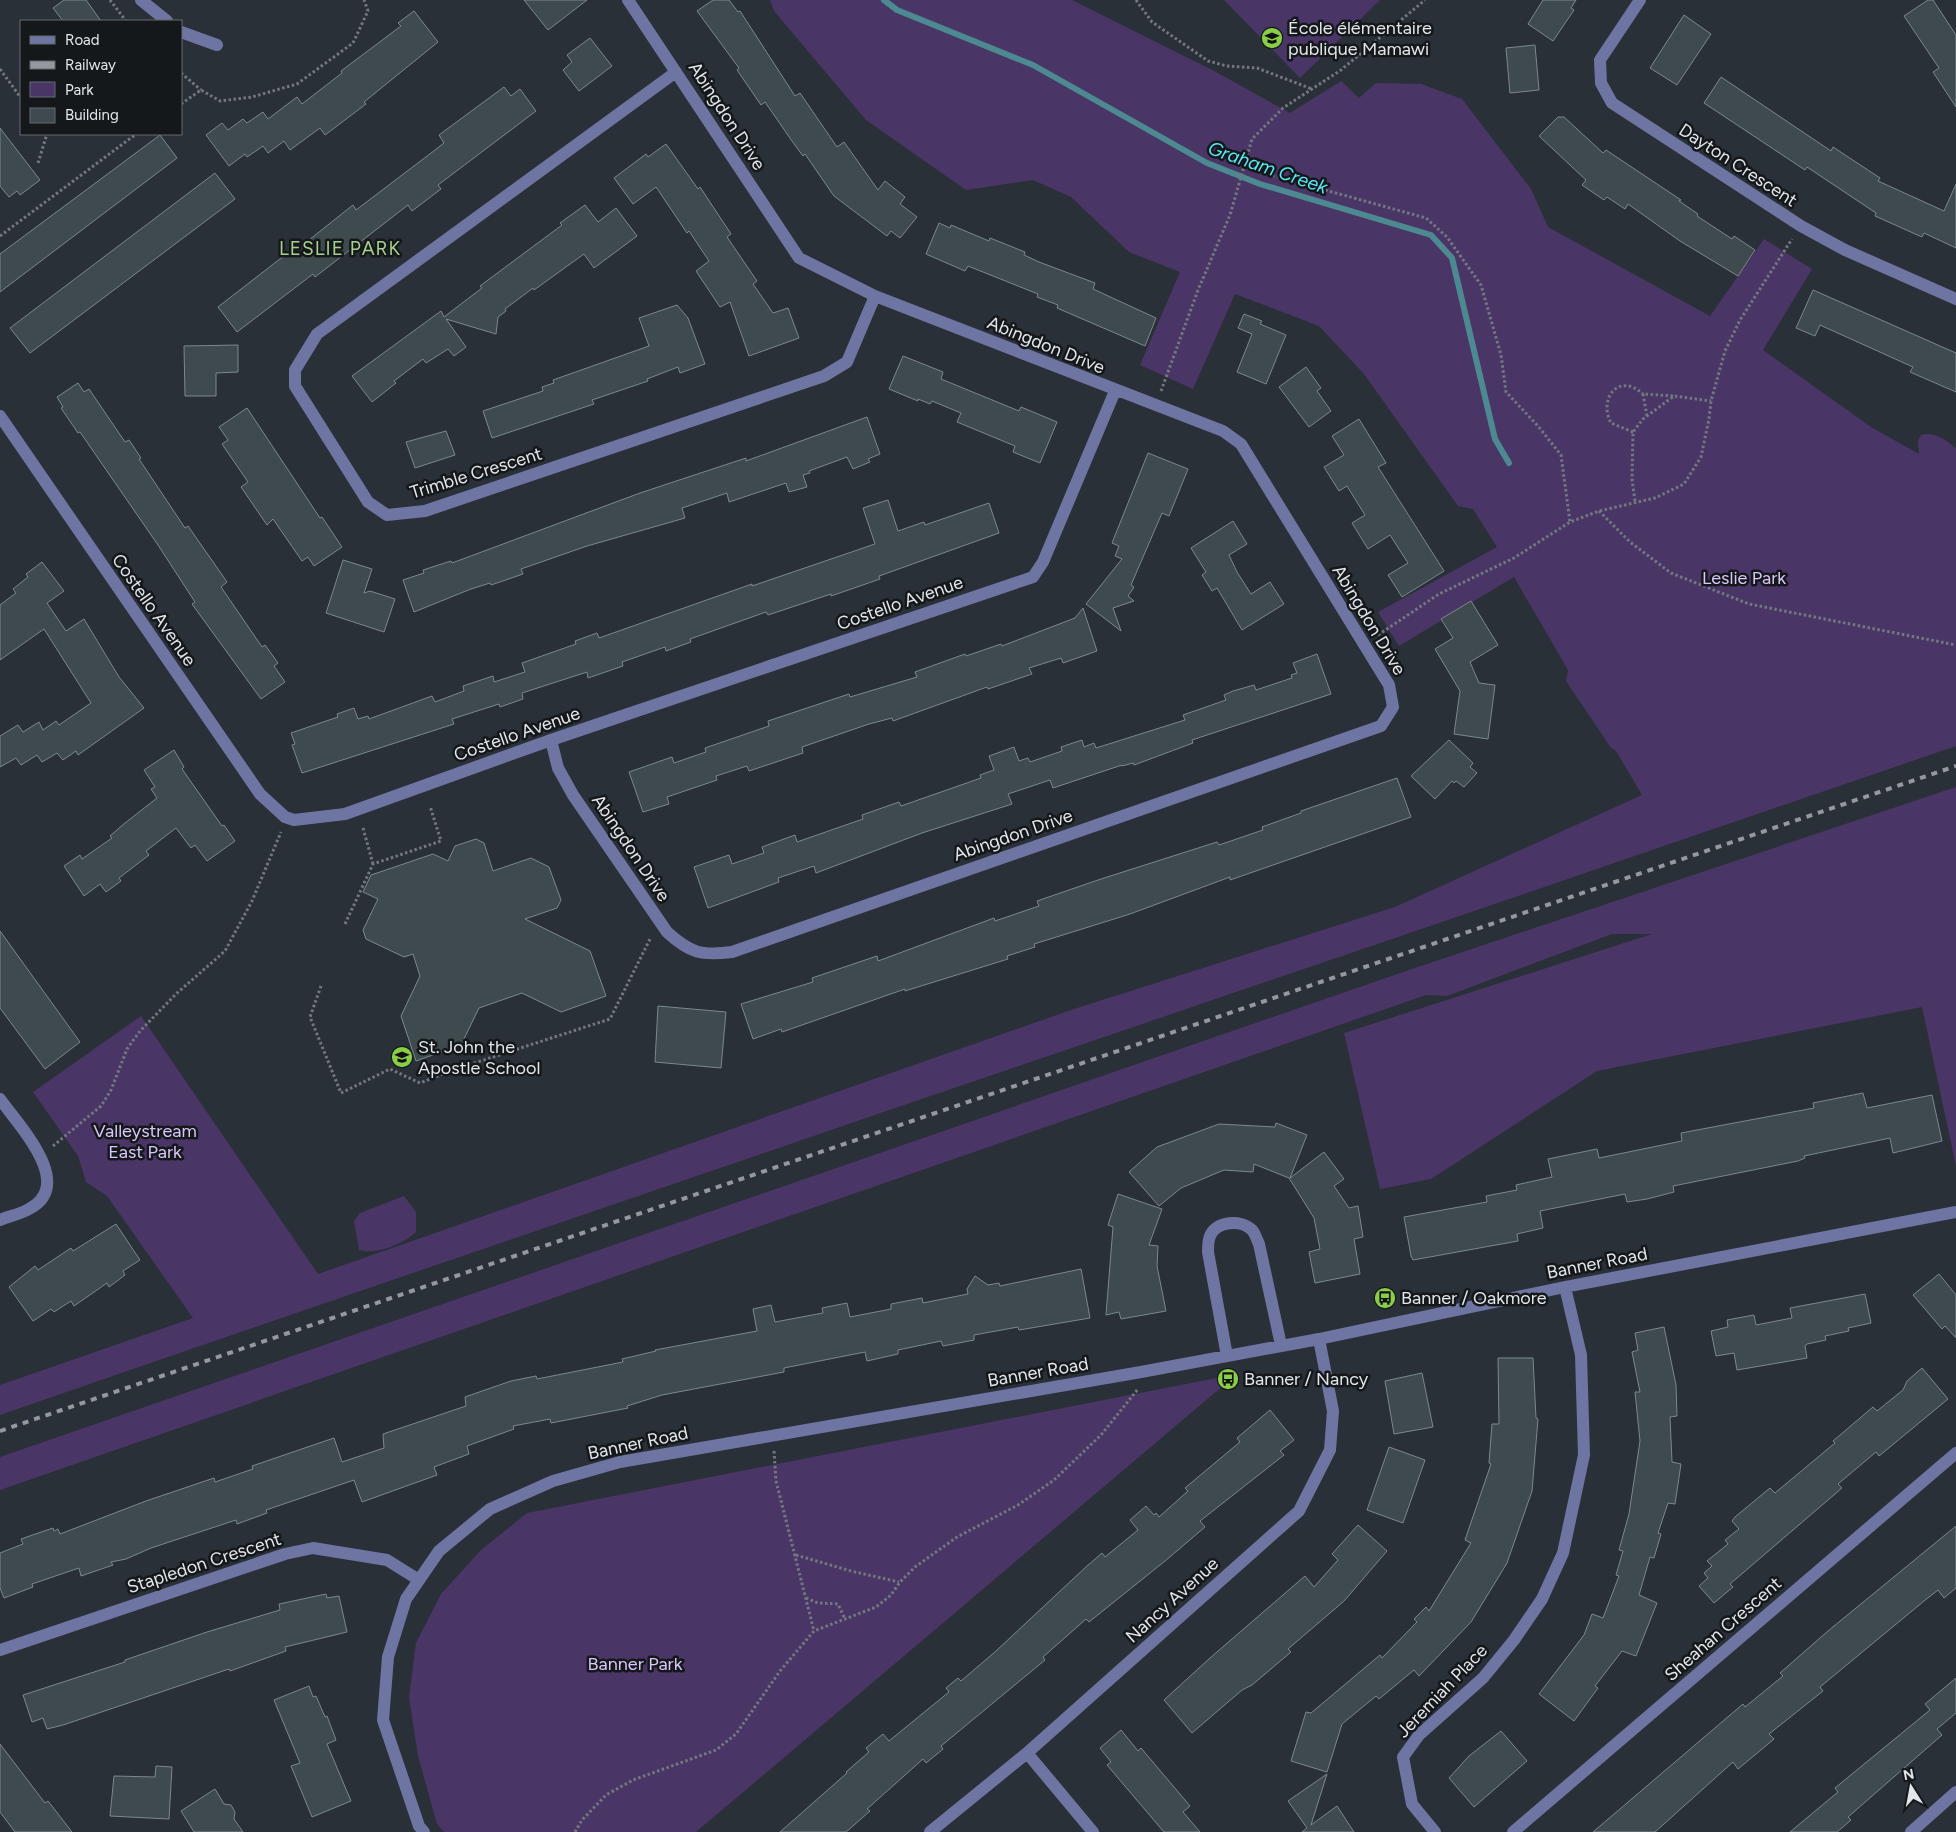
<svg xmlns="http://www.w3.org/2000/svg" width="1956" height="1832" viewBox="0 0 1956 1832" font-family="Figtree,sans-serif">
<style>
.green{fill:#4a3567}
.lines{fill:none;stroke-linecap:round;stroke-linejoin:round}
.stream{stroke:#4d8990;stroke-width:6}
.building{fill:#3f4a4f;stroke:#7c888d}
.path{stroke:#73787f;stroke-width:3;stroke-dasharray:2.5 2.5;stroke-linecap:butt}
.minor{stroke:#6f75a2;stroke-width:12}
.rail{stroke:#94999f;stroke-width:4;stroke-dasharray:6 6;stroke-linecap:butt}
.labels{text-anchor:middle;stroke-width:5;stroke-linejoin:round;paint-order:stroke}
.poi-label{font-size:18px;fill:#e2e6eb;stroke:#15181b;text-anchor:start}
.street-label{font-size:18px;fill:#e2e6eb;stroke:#15181b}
.park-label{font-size:18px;fill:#dac6fa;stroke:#15181b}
.water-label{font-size:19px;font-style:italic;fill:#5ae8f7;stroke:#15181b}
.neighbourhood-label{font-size:19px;letter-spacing:1px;fill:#a9d08c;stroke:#15181b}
</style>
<rect width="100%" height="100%" fill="#2a3038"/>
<path class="green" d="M770,0H1072L1216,72L1290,113L1341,81L1359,98L1376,83L1421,84L1462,99L1531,189L1548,227L1710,316L1764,239L1812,269L1763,350L1871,427L1919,454L1918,441L1921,435C1935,431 1945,440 1956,448V746C1304,970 651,1190 0,1415V1385L193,1318L107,1196L86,1182L78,1156L33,1092L141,1016L318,1274L1071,1010L1395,907L1642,795L1616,751L1611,748L1566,681L1568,670L1514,577L1399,646L1378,612L1497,547L1473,509L1458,506L1364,374L1319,326L1235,294L1193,389L1140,365L1180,272L1129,252L1071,197L1033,180L966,190L866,120L774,11Z
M1224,0H1380L1300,78Z
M1956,787V1166L1922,1007L1597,1071L1431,1179L1380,1189L1344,1033L1652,934H1612L1447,996L1426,995L0,1490V1457L1409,970Z
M404,1196L416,1212V1232C403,1244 377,1255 359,1250L354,1221L360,1213Z
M1237,1374L696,1832H444L437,1824L418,1756L409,1697L416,1643L441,1594L481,1550L527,1513Z"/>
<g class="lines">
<path class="stream" d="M884,0L897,10L1033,65L1207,163L1260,184L1431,235L1452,258L1495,439L1509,463"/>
</g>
<path class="building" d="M64,0H86L101,21H63L53,8Z
M524,0H587L548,30Z
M713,0H729L738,12L740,11L795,96L800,93L837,147L844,142L878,190L885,181L905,197L900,204L917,217L900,238L891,231L887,236L834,196L805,154L803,156L792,141L765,102L761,105L737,70L739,68L697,11Z
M1543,0H1576L1571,8L1574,10L1553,41L1528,24Z
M1928,0H1933L1956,35V107L1933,72L1939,68L1904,16Z
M414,11L438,42L364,102L366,104L325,135L320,128L290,150L284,141L268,153L263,146L247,157L245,154L229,166L206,135L222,123L228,130L243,119L247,123L263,112L268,119L297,97L302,104L342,73L341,71L401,26L398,23Z
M1684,15L1711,34L1677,85L1650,68Z
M590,38L612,66L579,91L563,70L572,62L567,55Z
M1535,45L1539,90L1510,93L1506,48Z
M1721,77L1831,151L1833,147L1880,178L1878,181L1944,211L1956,184V248L1924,233L1922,237L1875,216L1876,213L1807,167L1805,170L1704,103Z
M504,87L511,96L520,89L536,111L438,185L441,189L412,211L408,205L315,277L313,274L237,332L218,307L298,245L299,248L353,205L356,210L435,150L444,143L439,135Z
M1558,117H1564L1603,153L1606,150L1681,200L1679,201L1698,214L1697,216L1732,239L1734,236L1755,250L1738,276L1680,241L1628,204L1625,209L1607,197L1604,200L1582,185L1586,180L1539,136Z
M0,128L40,180L20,195L17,191L9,197L0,186Z
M160,135L177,158L0,292V254Z
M666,144L698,189L700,187L731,234L727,237L757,281L753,284L773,313L788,308L799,338L749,356L730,302L720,307L696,271L709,261L689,231L687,233L656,187L633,204L614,178L646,154L648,157Z
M215,173L235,199L30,353L10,328Z
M585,205L598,222L616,208L637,236L594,268L584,254L534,290L533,288L505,309L506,311L498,317L496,334L446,319L466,347L454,356L448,349L426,363L423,359L394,381L396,383L372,402L352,376L441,311L444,317L482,288L480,286L562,225L560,223Z
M939,223L950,228L951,225L989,241L990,238L1025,252L1024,255L1039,262L1095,283L1093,289L1156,318L1145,346L1057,308L1058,305L1037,297L1038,294L968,266L965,271L926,254Z
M1813,290L1956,353V392L1910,372L1913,367L1820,325L1815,336L1796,328Z
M677,305L688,318L705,364L680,373L678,367L647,379L648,381L592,400L594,404L492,438L483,411L543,391L542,387L554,383L553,380L649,346L639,318Z
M1244,314L1262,321L1260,324L1286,335L1266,384L1237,372L1252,334L1238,328Z
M238,345V372L216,373V396H185L184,346Z
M903,356L943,372L941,379L1019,411L1021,407L1057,422L1040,463L1013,452L1015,446L957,422L961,413L932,401L930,404L918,399V401L889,389Z
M1306,367L1321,388L1317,391L1331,411L1309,427L1279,387Z
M78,383L84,392L89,389L125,442L129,440L141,458L139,459L185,528L188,526L227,582L221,587L262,647L265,645L278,663L274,666L285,682L261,699L192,604L195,602L158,545L80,432L78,433L61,408L63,407L57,397Z
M247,408L320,518L322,517L342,547L314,566L308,557L302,561L273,519L267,525L241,487L248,482L222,444L228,440L219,427Z
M867,417L880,454L868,459L870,462L853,469L847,457L809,471L810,473L803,475L807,487L789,492L786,483L729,502L727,493L682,508L685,518L587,546L521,569L523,574L491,585L490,583L471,589L414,612L403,580L424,573L423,570L451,561L452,563L640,493L746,458V461Z
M1359,419L1386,463L1378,467L1444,571L1402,597L1388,575L1408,563L1390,535L1368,549L1352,523L1365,515L1347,486L1339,491L1324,467L1344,455L1332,436Z
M446,431L455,455L415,468L406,442Z
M1148,453L1188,469L1169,516L1162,513L1131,585L1134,587L1128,596L1134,601L1113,608L1121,631L1086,604L1122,559L1115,556L1119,546L1112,543Z
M888,500L898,531L924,522L925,525L989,503L999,533L879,576L880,579L831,596V594L768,615L766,612L690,639L691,642L666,651L665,647L622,662L623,666L588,678L587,672L522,693L523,699L500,707L499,704L452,719L454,724L302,773L292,745L295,744L291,733L338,717L337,714L354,708L358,719L368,716L369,719L432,696L435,702L464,691L463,686L493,676L494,682L525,672L522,663L576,644L575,641L597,633L599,638L752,584V586L875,544L863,508Z
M1233,521L1247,544L1229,555L1237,572L1251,594L1270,582L1284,604L1242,630L1217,588L1212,591L1202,575L1206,572L1191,548Z
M343,560L372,569L364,593L370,591L395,599L384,632L326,613Z
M42,562L64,591L47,603L66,631L84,619L119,677L144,708L78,755L76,751L63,760L57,753L42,762L37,755L21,765L16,758L0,767V736L18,725L23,732L39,722L43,730L56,721L59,725L91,703L44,629L0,660V605L16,593L13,589L28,577L26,574Z
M1471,601L1498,645L1470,662L1479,683L1495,685L1488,739L1454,734L1460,691L1435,649L1453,638L1441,619Z
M1083,608L1097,651L1063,663L1061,658L1029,668L1032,674L988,689L987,687L893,721L892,718L869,724L802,747L803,753L749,771L747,766L716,776L717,780L667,797L669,804L643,812L629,772L672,757L674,763L706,752L705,748L769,726L768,721L849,694L850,697L917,677L915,672L965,654L966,656L1001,644L1002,646L1075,618Z
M1317,654L1331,694L1192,740L1193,743L1134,765L1133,763L1122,766V765L1053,788L1050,780L1008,794L1012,804L922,833L816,873L814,866L778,878L779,882L708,908L694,867L729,855L732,864L764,853L762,847L795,835L797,842L863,819L862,815L899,802L901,806L981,778L980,775L994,770L989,756L1014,747L1019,761L1028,758L1030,762L1062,751L1061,747L1082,740L1084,747L1094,743L1096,748L1185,720L1183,715L1226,700L1224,695L1233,691L1254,685L1256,690L1292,678L1291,675L1297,673L1293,663Z
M1449,740L1473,763L1470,767L1477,773L1464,787L1456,781L1454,783L1452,781L1435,799L1411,776Z
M174,750L184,767L182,769L201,796L222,826L224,825L235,841L207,861L195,845L191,848L176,828L146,851L149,855L119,878L121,881L106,892L100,884L84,896L64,866L80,855L82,859L112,838L110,836L125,823L157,798L151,789L155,787L144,770Z
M1397,778L1411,817L1230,880V877L1130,914L1034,944L1035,947L1007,956L1008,959L905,991V989L782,1032L781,1029L753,1039L741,1004L813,982L812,978L877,956L878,961L994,918L995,921L1039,906L1037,901L1101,879L1217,842L1219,845L1263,830L1262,827L1301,813V811Z
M476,839L484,843L493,871L531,858L549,867L561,900L557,908L525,919L590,951L606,996L561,1012L522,993L479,1008L461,1045L416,1061L401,1016L420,976L413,954L404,957L366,939L363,930L378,899L363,892L371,875L433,854L448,861L455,846Z
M0,931L80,1042L45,1069L0,1008Z
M658,1006L726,1012L721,1068L655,1062Z
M1863,1093L1867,1108L1932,1095L1942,1141L1893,1153L1890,1138L1804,1156L1805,1158L1798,1161L1673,1186L1674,1192L1647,1199L1627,1202L1625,1194L1540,1211L1543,1228L1517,1234L1518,1241L1413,1260L1411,1256L1404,1217L1487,1202L1486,1196L1517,1190L1516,1185L1552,1177L1548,1159L1597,1149L1599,1158L1682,1141L1681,1133L1814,1108L1813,1103Z
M1276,1123L1307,1135L1290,1178L1324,1152L1344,1179L1334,1186L1349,1208L1358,1206L1363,1237L1354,1239L1360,1274L1315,1283L1309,1252L1320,1249L1314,1218L1289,1178L1254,1164L1253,1172L1224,1170L1181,1188L1159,1206L1129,1172L1157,1147L1219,1124L1275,1127Z
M1118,1194L1162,1209L1149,1245L1158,1246L1157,1266L1166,1311L1121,1319L1119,1312L1106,1315L1113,1227L1108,1225Z
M116,1224L140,1260L123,1271L125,1275L109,1287L107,1283L74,1306L71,1301L54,1312L51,1309L33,1321L9,1287L35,1266L38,1270L71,1248L73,1251Z
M1081,1269L1090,1318L1019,1330L1018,1327L974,1335V1340L943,1346L941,1341L898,1350V1354L867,1361L865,1352L784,1368V1372L662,1395L627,1406L628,1408L551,1423L550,1419L513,1426L514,1429L467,1446L469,1454L434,1467L437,1475L362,1502L354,1480L266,1510L267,1513L237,1524L236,1520L151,1548L126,1559L111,1562L113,1565L81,1576L79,1568L32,1584L33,1587L4,1598L0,1588V1553L23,1544L21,1539L53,1528L54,1531L58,1529L60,1534L146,1501L214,1478L215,1482L253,1469L252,1466L334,1438L342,1462L384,1448L383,1434L466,1406L465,1397L511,1381L536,1376L537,1379L623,1362L622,1359L656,1351L655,1350L757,1331L753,1309L771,1305L775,1322L823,1313L822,1308L847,1303L850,1317L891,1309V1304L922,1298L923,1303L968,1294L967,1289L975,1276L988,1285L999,1283L1000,1286Z
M1939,1274L1956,1295V1338L1945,1326L1942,1329L1913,1295Z
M1865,1294L1871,1323L1848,1328L1849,1331L1825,1336L1826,1340L1807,1344L1805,1346L1807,1358L1737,1370L1734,1353L1716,1356L1711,1331L1728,1327L1727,1320L1754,1315L1756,1325L1792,1318L1790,1308Z
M1664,1327L1676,1385L1677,1416L1670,1417L1672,1462L1681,1464L1675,1504L1668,1503L1658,1533L1661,1534L1654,1558L1650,1557L1639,1595L1657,1603L1636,1656L1622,1651L1595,1686L1598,1688L1574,1721L1539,1694L1584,1635L1592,1614L1603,1618L1619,1576L1616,1575L1623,1551L1619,1550L1629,1514L1640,1441L1635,1392H1640L1632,1352L1638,1350L1635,1333Z
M1498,1358H1533L1536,1418L1538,1419L1532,1491L1507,1563L1471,1622L1419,1676L1414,1670L1379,1699L1376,1696L1342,1724L1327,1772L1291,1761L1306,1712L1311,1713L1380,1655L1382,1658L1417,1622L1414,1619L1426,1607L1429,1611L1471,1543L1465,1540L1491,1464L1489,1463L1492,1424H1499Z
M1922,1368L1948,1399L1879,1456L1876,1452L1838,1484L1842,1488L1730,1584L1733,1587L1714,1603L1699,1586L1708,1578L1704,1573L1712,1566L1707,1561L1728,1544L1725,1540L1739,1529L1732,1521L1735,1517L1770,1488L1775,1493L1835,1443L1833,1441L1873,1407L1877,1411L1903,1390L1907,1381Z
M1422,1373L1433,1427L1394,1434L1385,1381Z
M1270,1410L1294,1440L1280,1451L1284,1455L1200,1521L1205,1527L1165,1561L1089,1622L1086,1619L1043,1657L1045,1660L941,1746L943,1749L926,1763L923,1759L867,1809L870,1811L846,1832H780L847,1773L846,1772L869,1752L866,1748L883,1734L889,1741L949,1692L946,1688L958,1678L961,1681L996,1651L1087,1566L1102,1553L1105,1557L1138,1530L1130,1520L1146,1506L1154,1515L1156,1513L1159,1517L1188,1491L1185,1488L1240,1442L1237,1438Z
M1389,1447L1425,1460L1403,1523L1367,1510Z
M1358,1525L1387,1551L1344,1601L1288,1649L1291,1652L1252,1685L1242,1690L1192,1733L1164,1700L1210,1658L1305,1576L1314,1587L1338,1560L1332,1554Z
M1956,1526V1588L1944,1598L1938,1590L1924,1601L1820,1687L1823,1691L1769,1734L1774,1739L1738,1769L1733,1762L1655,1832H1593L1743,1704L1745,1707L1783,1676L1780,1673L1828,1631Z
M326,1594L327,1598L339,1596L347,1632L285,1647L286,1651L230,1671L229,1669L63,1725L47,1729L43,1718L32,1722L23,1695L125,1662V1660L207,1632L280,1610L279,1604Z
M1956,1678V1713L1937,1729L1942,1735L1848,1817L1851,1820L1837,1832H1790L1838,1792L1835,1788L1930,1710L1925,1704Z
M309,1686L313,1697L316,1696L325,1717L327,1716L336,1740L327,1744L351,1801L312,1817L291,1766L300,1763L274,1700Z
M1121,1730L1138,1751L1141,1748L1190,1806L1183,1812L1200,1832H1164L1107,1765L1111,1762L1100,1748Z
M1501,1731L1527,1761L1474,1807L1449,1778L1469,1756Z
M0,1744L45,1803L48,1801L72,1832H15L0,1812Z
M156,1766L172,1767L169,1819L110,1816L114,1776L155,1777Z
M1327,1774L1311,1825L1337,1806L1354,1832H1302L1307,1828L1288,1801Z
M215,1789L224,1804L231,1805L235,1812L234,1819L243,1832H194L181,1811Z"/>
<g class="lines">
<path class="path" d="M110,0L126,21
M1136,0L1152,22L1208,61L1227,66L1257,68L1312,89
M0,69L21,98
M181,73L201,90
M181,104L201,90L220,101L252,97L297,84L353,43L368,11L364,0
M38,163L47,134
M1244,165L1271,175L1426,218L1447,237L1481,285L1501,355L1506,392L1538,426L1561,455L1570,522
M0,236L136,134
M1161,391L1198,290L1230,215L1252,139L1283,108L1341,70L1425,0
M1647,416L1643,394L1674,396
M1633,432L1611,423C1598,398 1619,372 1643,394
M1635,501L1632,480L1633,432L1643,419L1674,396L1711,401
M1599,511L1630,542L1671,573L1749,604L1956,645
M1378,635L1439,594L1514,558L1570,522L1599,511L1655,498L1684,484L1701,457L1709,419L1711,401L1725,351L1740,320L1792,239
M363,828L373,864
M345,924L373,864L441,841L430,806
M321,986L310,1017L341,1093L390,1069L420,1083L459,1068L610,1019L650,939
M53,1146L101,1106L111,1090L127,1049L140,1031L176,994L225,951L252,901L281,832
M774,1451L776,1481L814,1631
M796,1555L851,1571L899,1582
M806,1598L818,1603L838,1604L845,1619
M575,1832L582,1820L606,1795L633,1780L716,1750L736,1734L780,1671L814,1631L876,1607L891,1595L900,1582L915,1567L957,1537L1018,1505L1054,1480L1101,1435L1138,1389"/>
<path class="minor" d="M141,0L167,21
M1640,0L1600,60L1601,83L1612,103L1801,226L1845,250L1956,299
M181,32L217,45
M676,72L317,334L295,370V386L368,502L387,515L425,511L824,376L847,362L875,296
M0,416L260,794L285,817L294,820L345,814L551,740L1033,577L1043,562L1115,391
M551,740L558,768L573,795L667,932C690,953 701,956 732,952L1381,726L1393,707L1389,685L1241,444L1223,431L875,296L799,258L628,0
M0,1099C19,1126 76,1184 29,1209C21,1214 9,1216 0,1220
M1227,1356L1208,1252C1208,1248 1208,1241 1210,1236C1216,1221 1241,1219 1252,1230C1255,1233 1257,1240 1259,1244L1281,1345
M0,1650L285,1554L313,1548L387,1560L419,1580
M1027,1753L1093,1832
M424,1832L419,1826L383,1720L388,1657L406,1599L439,1551L490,1509L553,1481L620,1462L1141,1372L1319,1339L1565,1287L1956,1212
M930,1832L1027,1753L1299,1511L1330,1450L1333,1411L1319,1339
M1435,1832L1412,1804L1403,1757L1419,1735L1483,1678L1514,1640L1542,1599L1563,1553L1584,1455L1581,1355L1565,1287
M1513,1832L1956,1453
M1911,1832L1956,1792"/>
<path class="rail" d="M0,1431L1956,766"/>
</g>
<defs>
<g id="school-disc" transform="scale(1.125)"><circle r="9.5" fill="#89ce48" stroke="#15181b"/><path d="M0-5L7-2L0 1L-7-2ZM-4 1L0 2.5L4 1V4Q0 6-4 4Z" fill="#111"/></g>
<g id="bus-disc" transform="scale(1.125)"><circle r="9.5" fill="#89ce48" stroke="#15181b"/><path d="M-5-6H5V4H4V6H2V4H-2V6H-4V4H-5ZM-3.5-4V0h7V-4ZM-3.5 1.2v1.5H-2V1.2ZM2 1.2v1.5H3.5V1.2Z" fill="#111"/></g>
</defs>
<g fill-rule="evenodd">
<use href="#school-disc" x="1272" y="38"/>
<use href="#school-disc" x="402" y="1057"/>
<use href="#bus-disc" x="1385" y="1298"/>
<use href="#bus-disc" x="1228" y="1379"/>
</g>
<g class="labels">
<g class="poi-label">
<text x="1288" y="34">École élémentaire<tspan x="1288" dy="21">publique Mamawi</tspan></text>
<text x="418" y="1053">St. John the<tspan x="418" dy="21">Apostle School</tspan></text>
<text x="1401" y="1304">Banner / Oakmore</text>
<text x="1244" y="1385">Banner / Nancy</text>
</g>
<g class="street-label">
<text transform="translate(727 116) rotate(57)" y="6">Abingdon Drive</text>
<text transform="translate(1738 165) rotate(33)" y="6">Dayton Crescent</text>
<text transform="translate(1046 345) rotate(22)" y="6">Abingdon Drive</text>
<text transform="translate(476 473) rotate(-17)" y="6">Trimble Crescent</text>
<text transform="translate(900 603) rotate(-19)" y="6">Costello Avenue</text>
<text transform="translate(154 610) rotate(55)" y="6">Costello Avenue</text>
<text transform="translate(1369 620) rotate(59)" y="6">Abingdon Drive</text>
<text transform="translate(517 734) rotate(-19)" y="6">Costello Avenue</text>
<text transform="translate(1013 835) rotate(-19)" y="6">Abingdon Drive</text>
<text transform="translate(631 848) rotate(56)" y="6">Abingdon Drive</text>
<text transform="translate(1597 1263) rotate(-11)" y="6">Banner Road</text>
<text transform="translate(1038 1372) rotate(-10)" y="6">Banner Road</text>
<text transform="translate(638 1443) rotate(-12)" y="6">Banner Road</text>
<text transform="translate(204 1563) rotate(-18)" y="6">Stapledon Crescent</text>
<text transform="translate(1172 1600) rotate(-42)" y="6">Nancy Avenue</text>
<text transform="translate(1723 1629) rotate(-41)" y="6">Sheahan Crescent</text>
<text transform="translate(1442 1691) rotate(-46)" y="6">Jeremiah Place</text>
</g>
<g class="park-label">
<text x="1744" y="584">Leslie Park</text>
<text x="145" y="1137">Valleystream<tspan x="145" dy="21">East Park</tspan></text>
<text x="635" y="1670">Banner Park</text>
</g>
<g class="water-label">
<text transform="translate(1268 167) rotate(19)" y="7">Graham Creek</text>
</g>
<g class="neighbourhood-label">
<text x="340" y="255">LESLIE PARK</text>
</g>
</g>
<rect x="20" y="20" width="162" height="115" fill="#15181b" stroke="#676a6e"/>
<rect x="30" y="36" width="25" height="8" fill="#6f75a2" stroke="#676a6e"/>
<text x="65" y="45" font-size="15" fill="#e2e6eb">Road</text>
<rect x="30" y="61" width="25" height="8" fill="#94999f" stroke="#676a6e"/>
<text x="65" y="70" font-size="15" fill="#e2e6eb">Railway</text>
<rect x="30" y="82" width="25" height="15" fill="#4a3567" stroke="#676a6e"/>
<text x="65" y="95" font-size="15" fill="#e2e6eb">Park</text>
<rect x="30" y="108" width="25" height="15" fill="#3f4a4f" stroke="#676a6e"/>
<text x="65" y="120" font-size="15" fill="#e2e6eb">Building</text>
<g transform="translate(1911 1787) rotate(349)" stroke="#15181b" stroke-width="4" paint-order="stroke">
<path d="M0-4L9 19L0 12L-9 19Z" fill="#e2e6eb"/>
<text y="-8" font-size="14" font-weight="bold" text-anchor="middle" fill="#e2e6eb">N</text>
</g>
</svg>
